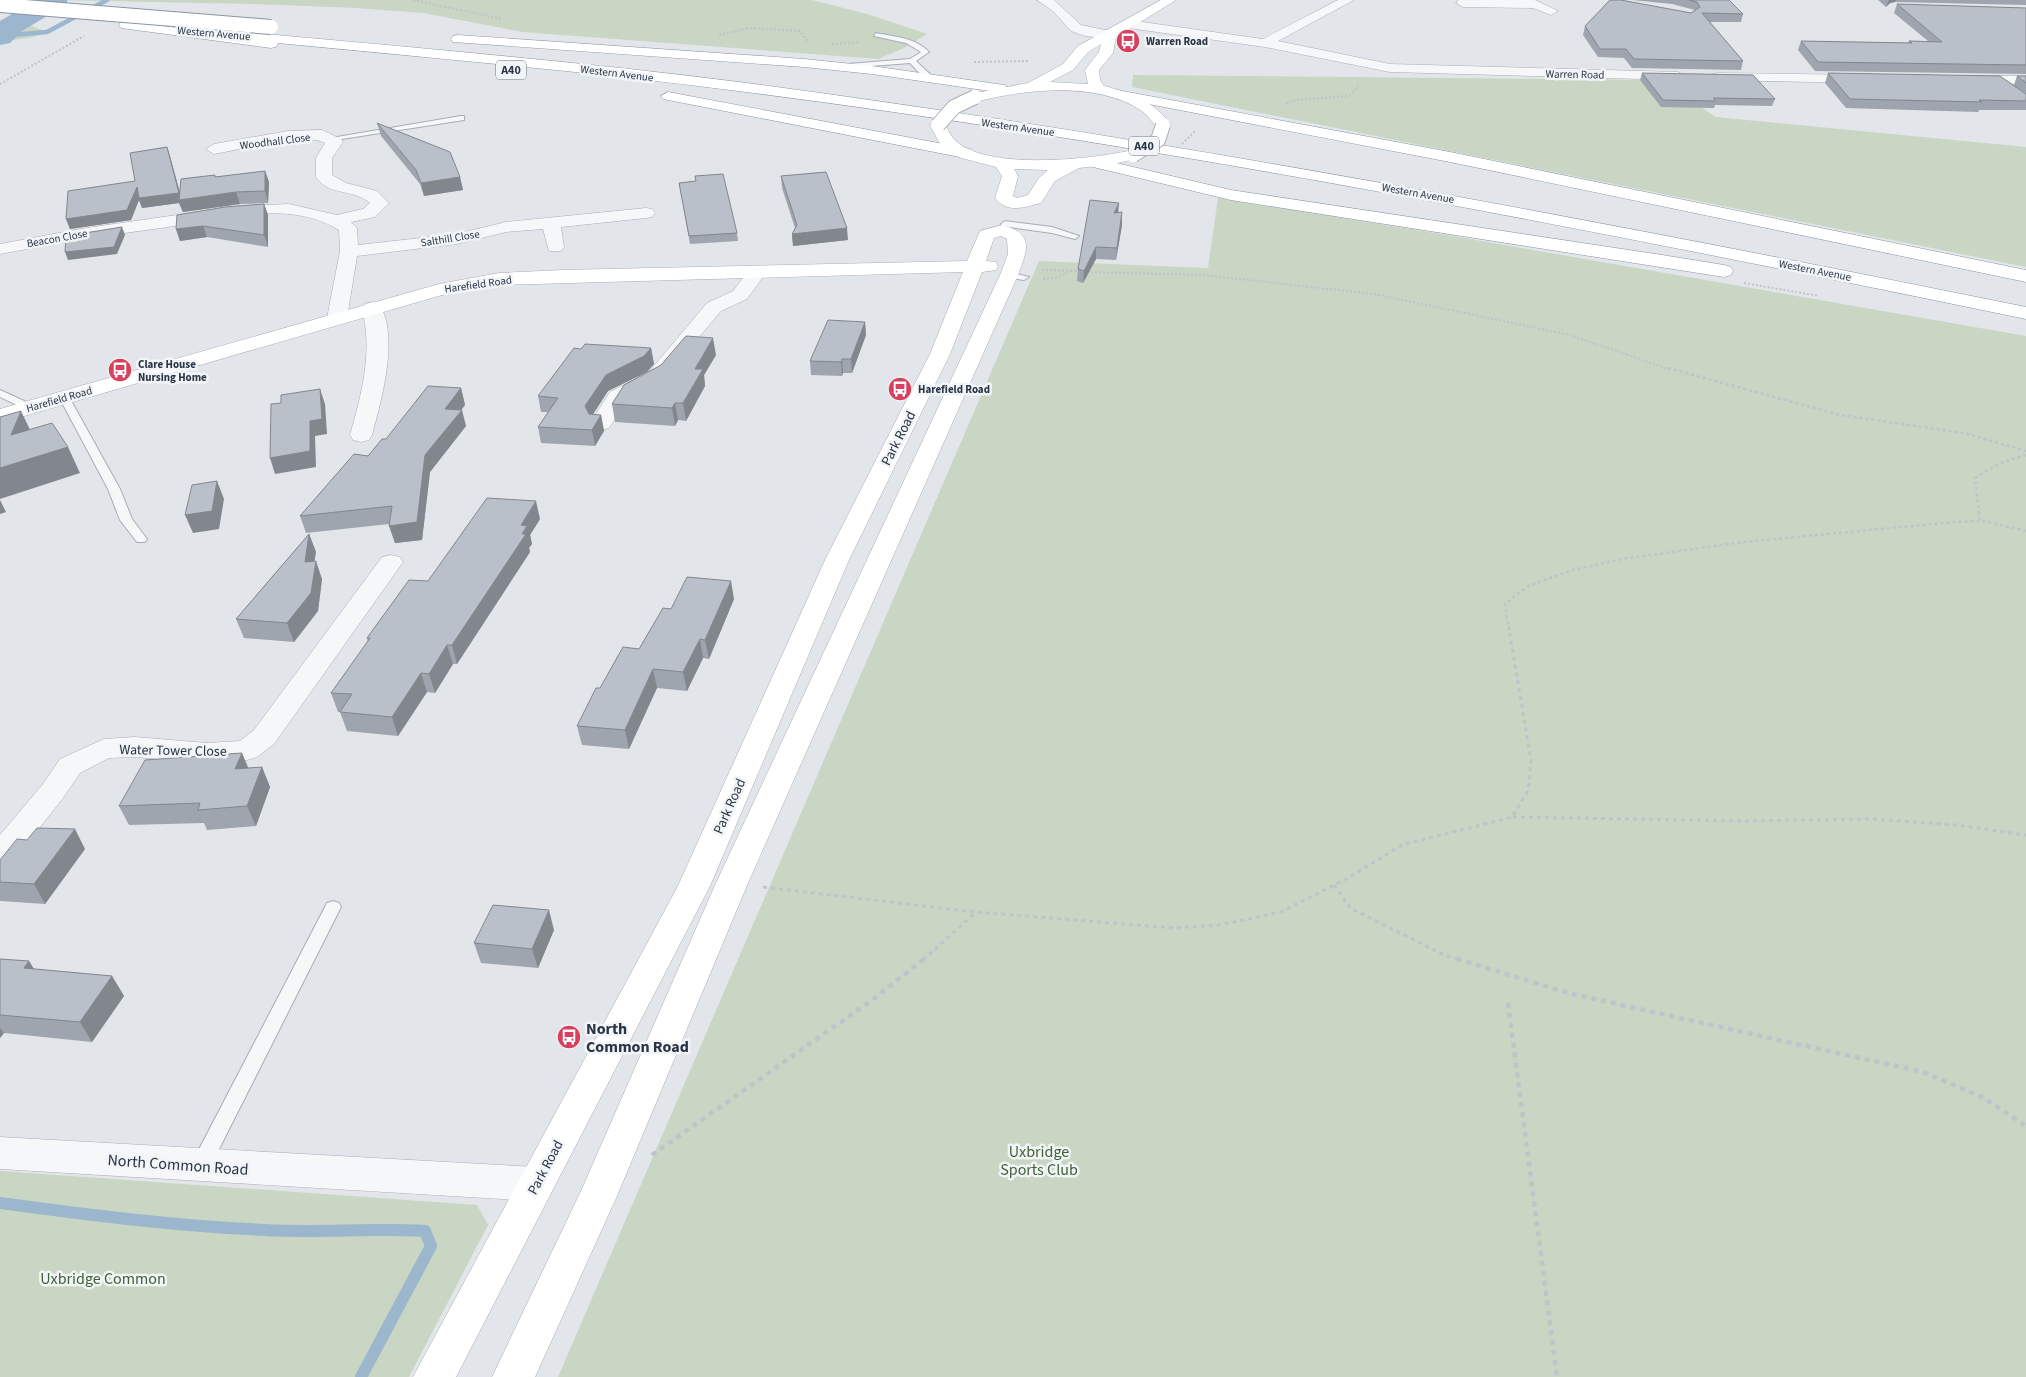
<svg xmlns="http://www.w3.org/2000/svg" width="2026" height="1377" viewBox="0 0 2026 1377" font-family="'Source Sans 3',sans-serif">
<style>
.green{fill:#c8d6c3}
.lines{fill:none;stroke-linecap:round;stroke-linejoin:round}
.stream-far1{stroke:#9bb6cd;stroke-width:4.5}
.stream{stroke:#9bb6cd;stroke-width:12}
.river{fill:#9bb6cd;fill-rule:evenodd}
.service-casing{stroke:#a7adb6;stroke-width:2}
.minor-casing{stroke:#a7adb6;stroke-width:1}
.secondary-casing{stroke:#a7adb6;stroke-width:1}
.trunk-casing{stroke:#8994a3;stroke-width:1}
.path-far3{stroke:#c0c4ca;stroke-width:2;stroke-dasharray:2 2;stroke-linecap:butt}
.path-far2{stroke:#c0c4ca;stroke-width:2.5;stroke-dasharray:3 3;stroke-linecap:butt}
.path-far1{stroke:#c0c4ca;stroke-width:3;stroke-dasharray:4 4;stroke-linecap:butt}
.path{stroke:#c0c4ca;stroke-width:4.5;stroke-dasharray:5 5;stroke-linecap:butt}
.service{fill:#f5f7f9;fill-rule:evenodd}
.minor{fill:#f5f7f9;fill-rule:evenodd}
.secondary{fill:#fff;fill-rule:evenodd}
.trunk{fill:#fff;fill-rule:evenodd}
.secondary-bridge-casing{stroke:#a7adb6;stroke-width:16;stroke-linecap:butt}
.trunk-bridge-casing{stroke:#8994a3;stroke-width:16;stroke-linecap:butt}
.path-bridge{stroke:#c0c4ca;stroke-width:2;stroke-dasharray:2 2;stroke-linecap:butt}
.secondary-bridge{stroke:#fff;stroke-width:14}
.trunk-bridge{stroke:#fff;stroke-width:14}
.wall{fill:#9fa5ae}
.shaded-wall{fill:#82868d}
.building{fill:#b9c0ca;stroke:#82868d}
.labels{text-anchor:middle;stroke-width:5;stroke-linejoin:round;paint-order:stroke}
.far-street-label{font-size:11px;fill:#293445;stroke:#f2f5f8}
.far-poi-label{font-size:11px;font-weight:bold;fill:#293445;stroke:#f2f5f8;text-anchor:start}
.shield{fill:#f2f5f8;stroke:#656e7b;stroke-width:1}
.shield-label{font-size:12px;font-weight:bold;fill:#293445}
.street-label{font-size:14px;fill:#293445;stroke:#f2f5f8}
.near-poi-label{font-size:16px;font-weight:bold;fill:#293445;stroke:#f2f5f8;text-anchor:start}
.near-park-label{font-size:16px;fill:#406135;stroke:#f2f5f8}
.near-street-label{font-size:16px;fill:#293445;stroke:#f2f5f8}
</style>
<rect width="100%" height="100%" fill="#e2e6eb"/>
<path class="green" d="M15,0H812L867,14L927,34L904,48L878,59L523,32L423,13L356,8L253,4L54,0L50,3Z
M0,26H32L47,32L34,37L0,42Z
M1133,75L1660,80L1716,117L2026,147V267L1132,87Z
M1218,198L1447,235L2026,336V1377H558L1039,261L1208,268Z
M0,1171L477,1205L488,1225L409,1377H0Z"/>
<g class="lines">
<path class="stream-far1" d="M1,36L47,32L107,0"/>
<path class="stream" d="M0,1203C88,1215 176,1226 265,1230C318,1233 372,1228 425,1231L431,1246L361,1377"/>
<path class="river" d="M36,0H68L64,6L22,31L10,43L0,45V21Z"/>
<g class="service-casing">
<path id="service" d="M876,33C894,37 915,37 929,52L916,61L933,77V81H927L910,63L845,68V64H848L910,59L921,52L906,43L874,36Z
M461,116H464V120L329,141L325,139Z
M1005,221L1052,227L1079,236L1075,239L1052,233L1002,226L1001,224Z
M1009,272L1029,277L1024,280L1006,277V273Z
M0,390L33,405L34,407L29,410L25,409L0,397Z
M64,394L69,397L120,489L132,519L147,539L145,542H137L120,520L108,489L59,397Z
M333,901L339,903L341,907L208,1171L201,1173L194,1171L192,1165L194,1159L325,907L327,903Z"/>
</g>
<g class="minor-casing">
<path id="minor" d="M1037,0H1054L1081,25L1115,32L1117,35L1110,39L1085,36L1071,31L1053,11Z
M1338,0H1354L1278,41L1390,64L1678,72L1685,76L1678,80L1390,72L1265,47L1128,28L1121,24L1128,20L1263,39Z
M1459,0H1535L1558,11L1551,15L1533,8L1463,7L1456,3Z
M1718,73L1863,75L1870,79L1863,83L1713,80L1711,77L1713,74Z
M1968,76H2026V84L1963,83L1961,80Z
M322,130L341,139L343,142L332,158V175L346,183L377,191L389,203L375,217L351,222L357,228L358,245L457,234L506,222L646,208L652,209L655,213L652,217L646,218L561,227L564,247L561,251H549L543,229L506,232L457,244L357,256L347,318L344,322H330L327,318L340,251L339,230C288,198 217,220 161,228C107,235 53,244 0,254V244L86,228L240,206L289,204L337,215L363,209L370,203C355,189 328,196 316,177V158L325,143C306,132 238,150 214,154L206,149L214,144L288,131Z
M756,268L763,270L765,274L747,299L721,311L662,381L626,401L609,428L601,430L593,428L590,423L610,392L648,373L707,303L733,291L749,270Z
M372,302L379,304C400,335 381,402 372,435L369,440L361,442L353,440L350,435C362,392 373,353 362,308L365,304Z
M391,555L400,557L403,562L274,744L257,757L247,760L207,763L135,757L109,758L80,773L63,798L11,864L0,867V835L43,784L60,759L104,739L135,737L207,743L240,741L254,730L382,557Z
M0,1137L536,1167L549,1172L555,1184L549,1196L536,1201L0,1169Z"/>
</g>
<g class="secondary-casing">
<path id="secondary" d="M1161,0H1176L1116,37L1113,53L1099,70L1100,80L1104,86C1132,93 1154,101 1171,125L1169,128H1157C1153,123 1148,115 1142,111C1098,81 1025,89 975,102L967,97L970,94L1028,83L1063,64L1078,46ZM1101,44L1099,52L1085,70L1088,84L1050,82L1073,70L1088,52Z
M938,120L944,122C947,127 949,134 953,138C981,172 1095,159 1133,150L1141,155L1139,158L1114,164L1079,168L1055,181L1041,203C1025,207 1007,214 995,198L1002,176L996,167L961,158L941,146L930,125ZM1014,169L1048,170L1039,178L1028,195L1017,198L1013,196L1018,176Z
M1002,225C1034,233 1028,249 1018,275L748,883L617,1196L535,1377H492L581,1191L716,883L1000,275L1008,254L1007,239L1001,236L994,238L986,261L996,262L998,266L996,270L982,272L950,354L849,560L710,886L456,1377H413L678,886L825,560L930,354L963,272L499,285L442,295L0,423V409L439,284L499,273L563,270L967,261L980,231Z"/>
</g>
<g class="trunk-casing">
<path id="trunk" d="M126,21L246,37L253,33C418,48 583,62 747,83C1176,140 1601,221 2026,307V319C1599,231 1171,146 738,91C585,71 431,58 278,43L276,47L271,48L121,28L119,25L121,22Z
M458,35L804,59L872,66L1004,85L1011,89L1004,93L872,74L804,67L453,42L451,39L453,36Z
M1117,90L1450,152L2026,270V282L1450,162L1112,97L1110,94Z
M668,92L970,149L978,154L970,159L663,99L661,96Z
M1095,158L1231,190L1662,255L1724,265L1731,267L1733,271L1731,275L1724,277L1231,200L1089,166L1087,163Z"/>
</g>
<path class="path-far3" d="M413,0L502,19
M719,35L749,28L800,31L808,42
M832,44L860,42
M974,62L1030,61
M0,84L84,36
M1286,104L1296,100L1347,96L1353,93L1359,83
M1042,270L1081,271
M1087,272L1204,275L1374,294L1570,335L1671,370
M1043,279L1059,277L1070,271
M1744,283L1819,296"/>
<path class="path-far2" d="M1668,368L1840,415L1964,433L2026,451
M1980,520L1975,478L2000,463L2026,455
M1509,630L1505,604L1528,586L1569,571L1622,559L1743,542L1955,522L1984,521L2026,531"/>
<path class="path-far1" d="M1513,817L1745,821L1872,819L1957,825L2026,835
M1334,885L1350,908L1444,955L1461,960
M763,887L975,912L1175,928L1219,925L1281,912L1346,879L1402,845L1512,817L1528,791L1531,760L1509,629
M923,960L975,913"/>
<path class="path" d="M1457,959L1572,994L1923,1072L1982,1097L2026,1126
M1508,1003L1557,1377
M652,1155L872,1000L924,959"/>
<use href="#service" class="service"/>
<use href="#minor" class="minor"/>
<use href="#secondary" class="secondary"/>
<use href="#trunk" class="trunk"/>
<g class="secondary-bridge-casing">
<path id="secondary-bridge" d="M938,125L954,107L975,97
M1133,155L1158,140L1163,125"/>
</g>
<g class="trunk-bridge-casing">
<path id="trunk-bridge" d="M0,5L271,27"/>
</g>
<path class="path-bridge" d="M1182,144L1196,130"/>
<use href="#secondary-bridge" class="secondary-bridge"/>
<use href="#trunk-bridge" class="trunk-bridge"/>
</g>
<path class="wall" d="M1632,0H1729L1743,14L1741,22H1709L1743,61L1741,70L1632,68L1624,58L1598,57L1583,35L1585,26L1691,13L1695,10L1672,4Z
M1878,0H2026V5L1895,2L1890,3L1886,7Z
M1897,4L2026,8V74L1815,71L1798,50L1801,41L1908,43L1909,41H1928L1894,13Z
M1642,73L1775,99L1772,106L1715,105L1714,108L1661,107L1640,80Z
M1828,73L2014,85L2017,76H2026V110H1979L1978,112L1846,108L1825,83Z
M377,123L460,177L463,190L424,196L420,184L381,136Z
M167,147L179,192L216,177L265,171L269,182L268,203L240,204L183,212L179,203L142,208L139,200L131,220L70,229L66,219L135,181Z
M695,176L737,233L738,241L690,244L679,183L696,181Z
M781,176L848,240L793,246L792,234L795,228L782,188Z
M264,204L268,215V247L207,237L180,241L176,229Z
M1118,213L1122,225L1116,260L1096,259L1083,283L1077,281L1078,269Z
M865,322L866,335L852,373H843L842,376L811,375L810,361Z
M651,348L654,364L647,372L608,391L593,414L601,415L604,431L595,446L541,443L538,427L548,412H541L538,396L581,349Z
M716,355L704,375L705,386L686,421L678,420L675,426L615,422L612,404Z
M461,388L465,405L461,410L466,426L430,472L422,540L395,543L389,524L306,533L300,516L386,439Z
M540,519L530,535L532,544L529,548L530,552L457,664H453L435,693L427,692L398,736L347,731L340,712H338L331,693L368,642L367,638L428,581Z
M309,534L316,552L314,561L322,579L318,611L294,642L244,638L236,619Z
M734,599L709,659L703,658L687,691L657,688L629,749L582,745L577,726L639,649L671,609Z
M262,767L270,787L256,826L207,830L204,823L129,825L119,806L249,768Z
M85,849L45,904L0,901V860Z
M554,930L538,968L481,963L474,943Z
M0,959L29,961L34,969L112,976L124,996L92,1042L4,1033L0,1038Z"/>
<path class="shaded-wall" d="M1889,0H1896L1895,2L1890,3L1886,7Z
M167,147L170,156L182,200L236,192L240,204L183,212L179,203L142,208L139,200L131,220L70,229L66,219L137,187Z
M265,171L269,182L268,203L265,191Z
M460,177L463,190L424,196L421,183Z
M1119,203L1118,215L1114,213Z
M264,204L268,215V247L264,235Z
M1122,212V225L1116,260L1117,248Z
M203,226L207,237L180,241L176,229Z
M122,227L125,235L117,254L68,260L65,252Z
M847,228L848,240L793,246L792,234Z
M1096,247V259L1083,283L1084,271Z
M865,322L866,335L852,373L851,359Z
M713,338L716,355L704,375L705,386L686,421L683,403L695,369Z
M651,348L654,364L647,372L608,391L588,422L585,406L606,375Z
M842,359L843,373L842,376L841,362Z
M461,388L465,405L455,418L462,410L466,426L430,472L422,540L395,543L389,526L425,455L445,409Z
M320,389L325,404L327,434L315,436L316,467L275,474L270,458L310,421Z
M675,403L678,420L675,426L672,408Z
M21,411L33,436L68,447L80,473L0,499V468L11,435Z
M601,415L604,431L595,446L592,430Z
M217,481L224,499L219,529L193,533L185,515Z
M0,500L6,512L0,514Z
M536,501L540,519L530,535L532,544L529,548L530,552L457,664L452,645L521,525Z
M309,534L316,552L311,581L305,562Z
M316,561L322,579L318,611L294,642L287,623Z
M731,581L734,599L709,659L705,640Z
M700,639L703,658L687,691L683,672Z
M447,645L453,664L435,693L429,674Z
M653,669L657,688L629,749L625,730Z
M421,673L427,692L398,736L392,717Z
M242,753L250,772L235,769Z
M262,767L270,787L256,826L247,806Z
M75,829L85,849L45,904L34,884Z
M549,910L554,930L538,968L532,949Z
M29,961L41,981L24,968Z
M112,976L124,996L92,1042L80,1022Z
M0,1028L4,1033L0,1038Z"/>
<path class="building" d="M1610,0H1621L1691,13L1700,7L1697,2L1689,0H1729L1743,14L1702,13L1743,61L1634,59L1626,49H1600L1585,26Z
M1897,4L2026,8V65L1818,62L1801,41L1912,43L1909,41L1942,42Z
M1642,73L1753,75L1775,99L1713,98L1716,101L1663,100Z
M1828,73L2000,76L2026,94V101L1979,100L1982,102L1850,99Z
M2017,76H2026V83Z
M377,123L450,152L460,177L421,183L416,170Z
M167,147L179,193L139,198L137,187L127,210L66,219L68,191L135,181L130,153Z
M265,171V191L236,192L179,200L181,179L215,175V177Z
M826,172L847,228L792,234L797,225L781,176Z
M723,174L737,233L689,236L679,183L696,181L695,176Z
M1090,200L1119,203L1114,213L1122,212L1117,248L1096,247L1084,271L1078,269Z
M264,204V235L203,226L176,229L177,215L225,207Z
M122,227L114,247L65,252L66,236Z
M828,320L865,322L851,359H842L841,362L810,361Z
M686,336L713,338L695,369H703L683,403H675L672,408L612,404L624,385L661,365Z
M585,344L651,348L644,356L606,375L585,406L589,414L601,415L592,430L538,427L558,398L538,396L574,348L581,349Z
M428,386L461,388L445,409L462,410L425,455L417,522L389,526L392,506L300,516L354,454L368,456L382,439H386Z
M320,389L322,419L310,421V451L270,458L271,404L281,403V395Z
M21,411L11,435L52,423L68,447L0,468V417Z
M217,481L212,511L185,515L192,485Z
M487,498L536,501L521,525L527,526L522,534H526L452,645H447L429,674L421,673L392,717L340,712L352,694L331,693L370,638H367L409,580L428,581Z
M309,534L305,562L316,561L311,593L287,623L236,619Z
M687,577L731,581L705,640L700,639L683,672L653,669L625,730L577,726L596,688H600L623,647L639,649L663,608L671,609Z
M242,753L235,769L262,767L247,806L198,810L200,803L119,806L145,760Z
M37,828L75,829L34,884L0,882V860L17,839L27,840Z
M493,905L549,910L532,949L474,943Z
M0,959L29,961L24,968L112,976L80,1022L0,1015Z"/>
<defs>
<g id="bus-disc" transform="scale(1.25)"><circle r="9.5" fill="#d7415e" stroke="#f2f5f8"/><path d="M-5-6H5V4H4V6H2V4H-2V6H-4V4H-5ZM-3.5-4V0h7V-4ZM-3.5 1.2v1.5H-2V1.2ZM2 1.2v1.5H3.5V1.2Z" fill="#fff"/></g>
</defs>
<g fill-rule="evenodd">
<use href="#bus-disc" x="1128" y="41"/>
<use href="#bus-disc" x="120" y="370"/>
<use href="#bus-disc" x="900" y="389"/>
<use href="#bus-disc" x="569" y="1037"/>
</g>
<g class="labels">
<g class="far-street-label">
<text transform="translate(214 33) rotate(5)" y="4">Western Avenue</text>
<text transform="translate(617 73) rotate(7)" y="4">Western Avenue</text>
<text transform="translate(1575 74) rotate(1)" y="4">Warren Road</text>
<text transform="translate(1018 127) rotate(8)" y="4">Western Avenue</text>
<text transform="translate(275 141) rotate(-7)" y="4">Woodhall Close</text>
<text transform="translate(1418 193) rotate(10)" y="4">Western Avenue</text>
<text transform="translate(57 238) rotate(-10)" y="4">Beacon Close</text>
<text transform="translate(450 238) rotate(-9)" y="4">Salthill Close</text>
<text transform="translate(1815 270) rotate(11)" y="4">Western Avenue</text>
<text transform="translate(478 284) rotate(-8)" y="4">Harefield Road</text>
<text transform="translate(59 399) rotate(-16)" y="4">Harefield Road</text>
</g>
<g class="far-poi-label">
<text x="1146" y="45">Warren Road</text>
<text x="138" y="368">Clare House<tspan x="138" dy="13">Nursing Home</tspan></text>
<text x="918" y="393">Harefield Road</text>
</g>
<g class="shield">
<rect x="496" y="60.5" width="30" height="19" rx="4"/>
<rect x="1129" y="136.5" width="30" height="19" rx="4"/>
</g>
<g class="shield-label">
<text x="511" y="74">A40</text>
<text x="1144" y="150">A40</text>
</g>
<g class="street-label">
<text transform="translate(898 438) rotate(-63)" y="5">Park Road</text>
<text transform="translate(173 750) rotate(1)" y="5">Water Tower Close</text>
<text transform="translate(729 806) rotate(-66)" y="5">Park Road</text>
<text transform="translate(545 1167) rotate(-62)" y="5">Park Road</text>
</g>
<g class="near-poi-label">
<text x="586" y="1034">North<tspan x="586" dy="18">Common Road</tspan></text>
</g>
<g class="near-park-label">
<text x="1039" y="1157">Uxbridge<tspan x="1039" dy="18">Sports Club</tspan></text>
<text x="103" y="1284">Uxbridge Common</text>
</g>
<g class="near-street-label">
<text transform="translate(178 1164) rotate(4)" y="6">North Common Road</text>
</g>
</g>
</svg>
